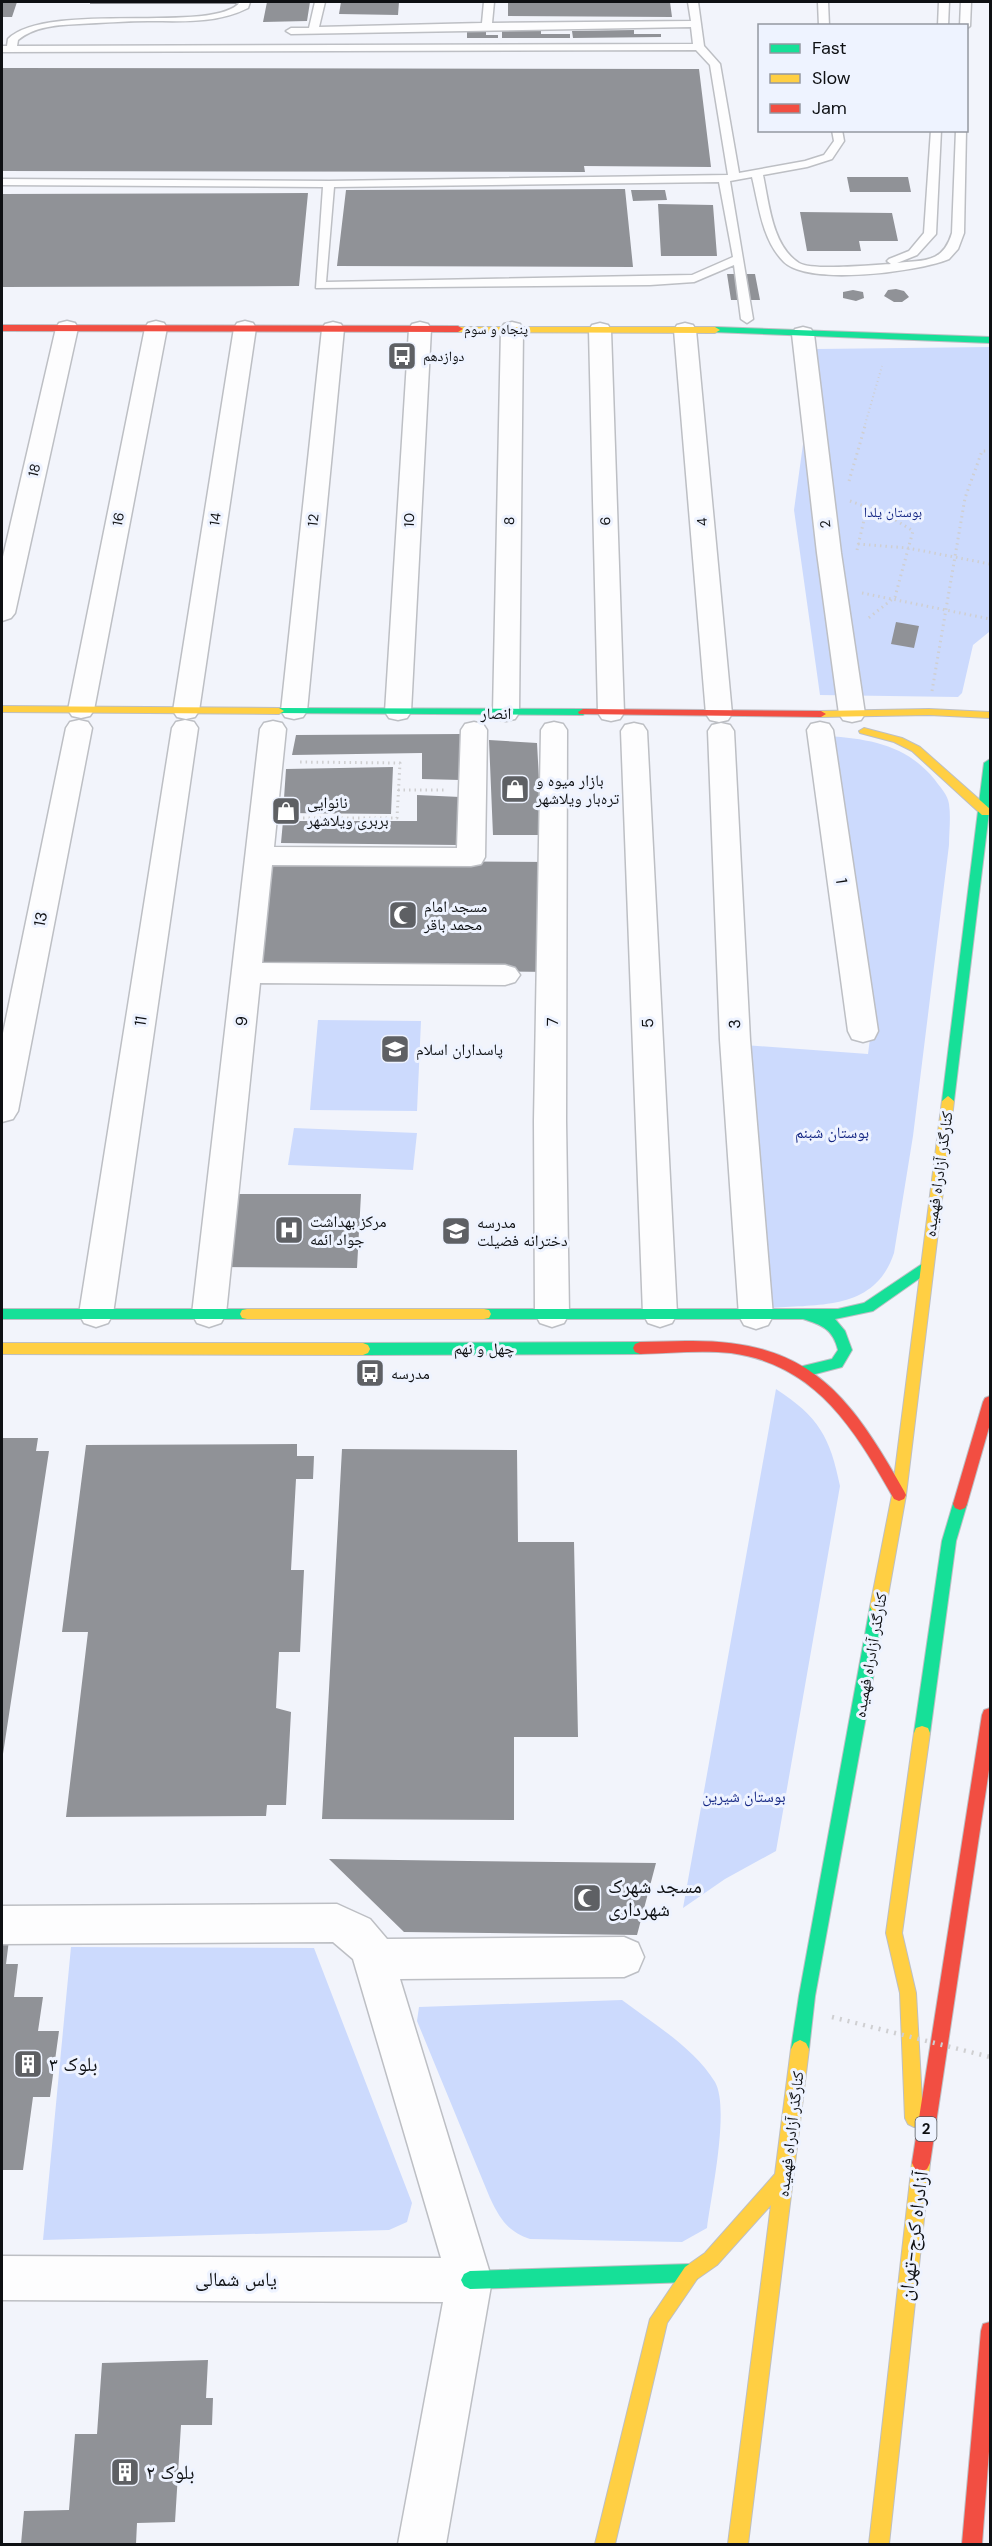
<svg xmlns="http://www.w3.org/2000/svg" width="992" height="2546" viewBox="0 0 992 2546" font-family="'DM Sans','Noto Naskh Arabic',sans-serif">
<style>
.green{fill:#ccdafd}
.building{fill:#909297}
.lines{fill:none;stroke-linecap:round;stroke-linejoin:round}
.lane-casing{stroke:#bdbfc4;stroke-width:3}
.street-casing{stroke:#bdbfc4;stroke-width:3}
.fast-casing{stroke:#bdbfc4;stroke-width:2}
.slow-casing{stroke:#bdbfc4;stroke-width:2}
.jam-casing{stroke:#bdbfc4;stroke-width:2}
.path-far1{stroke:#cfcfd1;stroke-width:2;stroke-dasharray:1 3;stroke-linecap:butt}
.path{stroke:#cfcfd1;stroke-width:3;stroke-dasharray:1.5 4;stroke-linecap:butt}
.lane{fill:#fdfdfe;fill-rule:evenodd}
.street{fill:#fdfdfe;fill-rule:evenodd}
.fast{fill:#16e098;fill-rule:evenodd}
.slow{fill:#ffcf43;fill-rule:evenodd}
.jam{fill:#f24e42;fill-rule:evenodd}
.path-bridge{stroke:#cfcfd1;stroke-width:4.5;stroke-dasharray:2 6;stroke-linecap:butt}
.labels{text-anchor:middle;stroke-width:6;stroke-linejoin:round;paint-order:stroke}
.far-street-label{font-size:14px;fill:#0e1013;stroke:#eef3ff}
.far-poi-label{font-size:14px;fill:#0e1013;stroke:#eef3ff;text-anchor:start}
.far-park-label{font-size:14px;fill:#152784;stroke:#eef3ff}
.shield{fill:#eef3ff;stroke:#51545a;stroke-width:1.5}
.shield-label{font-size:15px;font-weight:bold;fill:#0e1013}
.street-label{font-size:16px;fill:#0e1013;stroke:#eef3ff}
.poi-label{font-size:16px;fill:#0e1013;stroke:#eef3ff;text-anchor:start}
.park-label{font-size:16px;fill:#152784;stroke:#eef3ff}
.near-poi-label{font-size:20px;fill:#0e1013;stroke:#eef3ff;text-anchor:start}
.near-street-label{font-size:20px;fill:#0e1013;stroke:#eef3ff}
</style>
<rect width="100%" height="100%" fill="#f2f4fb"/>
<path class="green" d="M990,347V624L989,632L973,645L962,693L958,697L820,695L794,510L816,349Z
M828,736C870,739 907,745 935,780C940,787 948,795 949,804C951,817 949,832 949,845L913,1136L894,1253C875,1311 819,1304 769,1308L744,1045L868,1054L872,1023Z
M318,1020L421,1021L417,1111L310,1110Z
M294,1128L417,1133L413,1170L288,1165Z
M776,1389C819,1417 830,1437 840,1486L776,1851L725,1879L683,1908Z
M71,1947L314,1948L412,2203L407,2222L389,2230L43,2240Z
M622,2000C654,2024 694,2048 715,2082C730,2108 711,2196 707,2228L682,2242L530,2239C508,2232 500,2219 490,2198L417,2021L419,2007Z"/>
<path class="building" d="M2,2H17L12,17H2Z
M90,2H238L237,4H90Z
M267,2H310L307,21L263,22Z
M341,2H399L398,15L339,14Z
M508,2H670L672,17L508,16Z
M502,30H541V34H570V38H502Z
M634,30V34H661V37L573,38L572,31Z
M467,31H486V35H498V38H467Z
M2,68L699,69L711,167L584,166L585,172L2,171Z
M847,177H908L911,192H850Z
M625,189L633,267L337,266L346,190Z
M631,190H665L667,200L633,201Z
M308,193L299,286L2,287V194Z
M658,204L713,205L717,256H661Z
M800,212L892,213L898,241H859L861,251H807Z
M727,274H755L760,300H731Z
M896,289L904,291L909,297L902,302H894L884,296L888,290Z
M853,290L863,292L864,298L856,301L843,298V292Z
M896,622L919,626L914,648L891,644Z
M460,734V780L422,779V753L292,755L296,735Z
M489,740L537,743L542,835H493Z
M393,767L391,814L283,813L286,769Z
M417,795L460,797L457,845L281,843L283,821H417Z
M259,860L553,862V972L247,969Z
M224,1194H361L357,1268L214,1267Z
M2,1438H38L36,1451H49L3,1754Z
M297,1444V1456H314L313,1479H296L291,1570H304L300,1652H279L276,1708L291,1712L286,1805H267L266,1816L66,1817L88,1632H62L86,1445Z
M342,1449L517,1450L518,1542H574L578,1737H514V1820L322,1819Z
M329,1859L468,1861L656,1863L637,1935L404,1932Z
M2,1940H9L6,1964H18L14,1997H43L38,2031H59L50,2097H33L23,2170H2Z
M208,2360L206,2398H213L212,2425H181L175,2522L137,2523L136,2544H21L24,2511L69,2510L75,2434H97L102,2363Z"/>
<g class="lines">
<g class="lane-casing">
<path id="lane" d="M240,2H250L248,8C216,24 183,21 148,21C125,21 102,23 79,24C58,25 35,26 18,40L17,46L693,44L691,27L291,34L286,31L291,28H309L315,2H325L319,27L482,23L484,2H494L492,23L691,21L688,2H698L704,46L720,64L739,173L805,161L824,155L834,141L832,130H842L844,141L832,159L807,167L763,175C769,203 772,246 799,263C813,271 872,265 891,264L887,261L889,259L909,251L924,233L931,130H941L936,234L917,255L897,263C925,260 943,263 952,233L956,130H966L964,233L958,249L949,259C918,272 809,286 784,262C762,240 759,206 752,177L730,181L753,319L747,323L741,319L734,265L694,282L650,285L316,288L323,187L2,185V179L329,181L728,175L710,65L696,50L2,52V46H7L8,39C48,0 216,35 240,2ZM719,182L733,257L692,275L326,282L334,187Z
M818,2H828L829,26H819Z
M939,2H949L948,26H938Z
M961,2H971L970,26L966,29V26H960Z"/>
</g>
<g class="street-casing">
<path id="street" d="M67,321L75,323L78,328L15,613L11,618L2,621V561L56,328L59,323Z
M156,321L164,323L167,328L94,710L90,716L81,718L72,716L68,710L145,328L148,323Z
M245,321L253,323L256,328L199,711L195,717L186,719L177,717L173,711L234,328L237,323Z
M333,322L341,324L344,329L307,711L303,717L294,719L285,717L281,711L322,329L325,324Z
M420,322L428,324L431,329L411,712L407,718L398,720L389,718L385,712L409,329L412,324Z
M512,322L520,324L523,329L519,713L515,719L506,721L497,719L493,713L501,329L504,324Z
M600,323L608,325L611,330L624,713L620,719L611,721L602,719L598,713L589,330L592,325Z
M685,323L693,325L696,330L732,714L728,720L719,722L710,720L706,714L674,330L677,325Z
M803,327L811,329L814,334L841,553L865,714L861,720L852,722L843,720L839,714L817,553L792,334L795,329Z
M79,720L88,722L92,728L18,1111L13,1119L2,1122V1038L66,728L70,722Z
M185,720L194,722L198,728L113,1314L108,1323L96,1327L84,1323L79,1314L172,728L176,722Z
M273,721L282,723L286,729L274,847L457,848L461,730L465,724L474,722L483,724L487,730L485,857L481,864L471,866L272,865L262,963L505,965L515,968L520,975L515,982L505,985L260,983L226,1314L221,1323L209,1327L197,1323L192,1314L260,729L264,723Z
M554,722L563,724L567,730L566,1121L569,1314L564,1323L552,1327L540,1323L535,1314L534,1121L541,730L545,724Z
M820,722L829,724L833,730L878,1031L874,1039L863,1042L852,1039L848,1031L807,730L811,724Z
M634,723L643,725L647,731L677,1314L672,1323L660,1327L648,1323L643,1314L621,731L625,725Z
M721,723L730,725L734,731L750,1040L773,1316L768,1325L756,1329L744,1325L739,1316L720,1040L708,731L712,725Z
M337,1904L370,1919L387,1939L624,1937L638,1943L644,1957L638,1971L624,1977L400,1979L492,2280L446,2544H398L443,2302L2,2300V2256L441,2258L353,1959L333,1942L2,1944V1906Z"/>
</g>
<g class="fast-casing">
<path id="fast" d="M715,327L990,337V343L712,332L710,330Z
M279,708L583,709L588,712L583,715L275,713V709Z
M990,759V804L954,1101L948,1106L942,1101L984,763Z
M925,1262L930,1263L932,1267L930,1271L873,1311L835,1319L845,1331L852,1350L842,1367L804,1377L799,1375L797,1371L799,1367L832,1359L838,1350C833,1329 822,1325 803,1319H484L479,1318L477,1314L479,1310L484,1309H838L864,1303Z
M2,1309H247L252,1310L254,1314L252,1318L247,1319H2Z
M640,1342L645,1344L647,1348L645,1352L640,1354L363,1355L358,1353L356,1349L358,1345L363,1343Z
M960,1498L965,1500L967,1504L956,1541L930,1733L928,1738L922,1740L916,1738L914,1733L942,1541L953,1504L955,1500Z
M878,1600L883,1602L886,1607L815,1996L809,2049L806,2055L800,2058L794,2055L791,2049L799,1996L870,1607L873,1602Z
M691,2264L697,2267L700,2273L697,2279L691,2282L470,2289L464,2286L461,2280L464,2274L470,2271Z"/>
</g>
<g class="slow-casing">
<path id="slow" d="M455,327H715L720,330L715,333L458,332L453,329Z
M2,706L279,708L284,711L279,714L2,712Z
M929,709L990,712V718L929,715L821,717L816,714L821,711Z
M864,728L902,738L920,747L990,809V815H982L912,751L894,742L860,733L859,731Z
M948,1096L954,1101L906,1495L886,1607L883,1612L878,1614L873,1612L870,1607L892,1495L942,1101Z
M247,1309H484L489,1310L491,1314L489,1318L484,1319H247L242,1318L240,1314L242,1310Z
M363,1343L368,1345L370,1349L368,1353L363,1355L2,1354V1343Z
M922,1726L928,1728L930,1733L902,1933L916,1993L923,2118L920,2124L914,2127L908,2124L905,2118L900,1993L886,1933L914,1733L916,1728Z
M800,2040L806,2043L809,2049L748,2544H728L771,2205L717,2265L697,2279L667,2323L615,2544H595L650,2319L685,2267L705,2253L775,2174L791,2049L794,2043Z
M921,2154L927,2157L930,2163L889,2544H869L912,2163L915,2157Z"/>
</g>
<g class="jam-casing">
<path id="jam" d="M2,325L458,326L463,329L458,332L2,331Z
M583,709L821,711L826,714L821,717L579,714L578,712Z
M686,1341C808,1339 848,1392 904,1491L906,1495L904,1499L899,1501L894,1499C855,1430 817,1365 731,1353C701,1350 670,1353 640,1354L635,1352L633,1348L635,1344L640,1342Z
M990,1396V1424L967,1504L965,1508L960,1510L955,1508L953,1504L983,1402L985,1398Z
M990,1708V1763L930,2163L927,2169L921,2172L915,2169L912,2163L982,1715L984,1710Z
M990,2322V2438L982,2544H962L981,2331L983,2324Z"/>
</g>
<path class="path-far1" d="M864,428L882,366"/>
<path class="path" d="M849,481L865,426
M850,501L886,514L913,531L895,597L866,620
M858,544L908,548L990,564
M857,550L867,507
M862,593L990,619
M932,691L965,498L982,451H990
M398,790H446
M292,818H397L400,763L297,762"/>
<use href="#lane" class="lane"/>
<use href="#street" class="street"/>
<use href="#fast" class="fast"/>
<use href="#slow" class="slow"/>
<use href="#jam" class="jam"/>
<path class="path-bridge" d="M832,2017L990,2057"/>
</g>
<defs>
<g id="bus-square" transform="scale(1.5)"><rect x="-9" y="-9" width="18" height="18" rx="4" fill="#5e6064" stroke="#eef3ff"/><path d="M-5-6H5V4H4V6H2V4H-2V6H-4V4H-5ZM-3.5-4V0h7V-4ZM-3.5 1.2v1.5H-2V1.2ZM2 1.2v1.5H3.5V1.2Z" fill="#fff"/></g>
<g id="shop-square" transform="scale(1.5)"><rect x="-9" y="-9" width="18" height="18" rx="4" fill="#5e6064" stroke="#eef3ff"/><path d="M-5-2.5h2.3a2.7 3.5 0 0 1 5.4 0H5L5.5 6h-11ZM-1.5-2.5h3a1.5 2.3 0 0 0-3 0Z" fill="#fff"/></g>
<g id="mosque-square" transform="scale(1.5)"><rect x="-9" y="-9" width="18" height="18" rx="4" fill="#5e6064" stroke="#eef3ff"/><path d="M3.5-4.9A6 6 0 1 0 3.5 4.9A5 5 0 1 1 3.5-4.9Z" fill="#fff"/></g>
<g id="school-square" transform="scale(1.5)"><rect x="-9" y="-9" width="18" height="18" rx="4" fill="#5e6064" stroke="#eef3ff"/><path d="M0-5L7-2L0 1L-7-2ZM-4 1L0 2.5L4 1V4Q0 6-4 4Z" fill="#fff"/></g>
<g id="hospital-square" transform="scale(1.5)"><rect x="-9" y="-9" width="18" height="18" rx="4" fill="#5e6064" stroke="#eef3ff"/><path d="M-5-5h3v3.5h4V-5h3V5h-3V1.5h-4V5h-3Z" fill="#fff"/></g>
<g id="building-square" transform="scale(1.5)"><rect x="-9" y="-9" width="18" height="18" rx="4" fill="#5e6064" stroke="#eef3ff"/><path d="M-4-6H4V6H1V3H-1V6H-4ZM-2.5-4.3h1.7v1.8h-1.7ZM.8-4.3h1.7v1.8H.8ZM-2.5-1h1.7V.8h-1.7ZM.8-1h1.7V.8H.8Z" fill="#fff"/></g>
</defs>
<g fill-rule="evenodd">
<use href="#bus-square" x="402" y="356"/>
<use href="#shop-square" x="515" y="789"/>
<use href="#shop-square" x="286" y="811"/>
<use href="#mosque-square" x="403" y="915"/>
<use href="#school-square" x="395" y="1049"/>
<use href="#hospital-square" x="289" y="1230"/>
<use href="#school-square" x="456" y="1231"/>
<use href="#bus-square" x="370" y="1373"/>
<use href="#mosque-square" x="587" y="1898"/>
<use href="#building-square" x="28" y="2064"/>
<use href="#building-square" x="125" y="2472"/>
</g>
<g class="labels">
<g class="far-street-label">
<text x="496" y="334">پنجاه و سوم</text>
<text transform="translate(34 470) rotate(-77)" y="5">18</text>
<text transform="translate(118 519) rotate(-79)" y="5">16</text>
<text transform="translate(215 519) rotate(-81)" y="5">14</text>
<text transform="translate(313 520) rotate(-84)" y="5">12</text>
<text transform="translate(409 520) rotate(-87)" y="5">10</text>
<text transform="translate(509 521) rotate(-89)" y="5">8</text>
<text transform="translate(605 521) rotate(-92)" y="5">6</text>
<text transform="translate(702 522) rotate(-95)" y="5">4</text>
<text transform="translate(825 524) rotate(-97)" y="5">2</text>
</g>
<g class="far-poi-label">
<text x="423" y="361">دوازدهم</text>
</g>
<g class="far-park-label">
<text x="893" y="517">بوستان یلدا</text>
</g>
<rect class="shield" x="915.5" y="2117" width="21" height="24" rx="4.5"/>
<g class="shield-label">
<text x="926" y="2134">2</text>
</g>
<g class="street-label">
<text x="496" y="719">انصار</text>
<text transform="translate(842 881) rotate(82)" y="6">1</text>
<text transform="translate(40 919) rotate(-79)" y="6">13</text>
<text transform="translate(140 1021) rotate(-81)" y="6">11</text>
<text transform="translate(241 1021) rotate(-84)" y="6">9</text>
<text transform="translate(552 1022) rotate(-89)" y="6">7</text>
<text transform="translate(647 1023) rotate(-92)" y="6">5</text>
<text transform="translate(734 1024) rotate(-92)" y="6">3</text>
<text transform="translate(938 1174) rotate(-82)" y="6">کنارگذر آزادراه فهمیده</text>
<text x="484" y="1354">چهل و نهم</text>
<text transform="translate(870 1655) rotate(-80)" y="6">کنارگذر آزادراه فهمیده</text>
<text transform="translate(790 2134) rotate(-83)" y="6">کنارگذر آزادراه فهمیده</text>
</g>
<g class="poi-label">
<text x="536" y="786">بازار میوه و<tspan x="536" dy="18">تره‌بار ویلاشهر</tspan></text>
<text x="307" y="808">نانوایی<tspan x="307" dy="18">بربری ویلاشهر</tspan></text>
<text x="424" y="912">مسجد امام<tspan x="424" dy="18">محمد باقر</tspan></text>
<text x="416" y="1055">پاسداران اسلام</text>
<text x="310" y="1227">مرکز بهداشت<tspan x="310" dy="18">جواد ائمه</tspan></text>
<text x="477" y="1228">مدرسه<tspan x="477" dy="18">دخترانه فضیلت</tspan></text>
<text x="391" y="1379">مدرسه</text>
</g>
<g class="park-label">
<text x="832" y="1138">بوستان شبنم</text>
<text x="744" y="1802">بوستان شیرین</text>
</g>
<g class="near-poi-label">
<text x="608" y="1893">مسجد شهرک<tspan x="608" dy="23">شهرداری</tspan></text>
<text x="49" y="2071">بلوک ۳</text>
<text x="146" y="2479">بلوک ۲</text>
</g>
<g class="near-street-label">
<text transform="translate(913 2236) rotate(-83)" y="7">آزادراه کرج-تهران</text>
<text x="236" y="2286">یاس شمالی</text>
</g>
</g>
<rect width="992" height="2546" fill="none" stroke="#0e1013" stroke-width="6"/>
<rect x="758" y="24" width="210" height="108" fill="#eef3ff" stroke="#9498a1" stroke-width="1.5"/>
<rect x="770" y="44" width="30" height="9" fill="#16e098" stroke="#9498a1" stroke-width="1.5"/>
<text x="812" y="54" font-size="18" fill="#0e1013">Fast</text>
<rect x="770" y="74" width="30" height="9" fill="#ffcf43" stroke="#9498a1" stroke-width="1.5"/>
<text x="812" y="84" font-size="18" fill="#0e1013">Slow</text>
<rect x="770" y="104" width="30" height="9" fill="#f24e42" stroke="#9498a1" stroke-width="1.5"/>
<text x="812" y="114" font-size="18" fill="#0e1013">Jam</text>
</svg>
